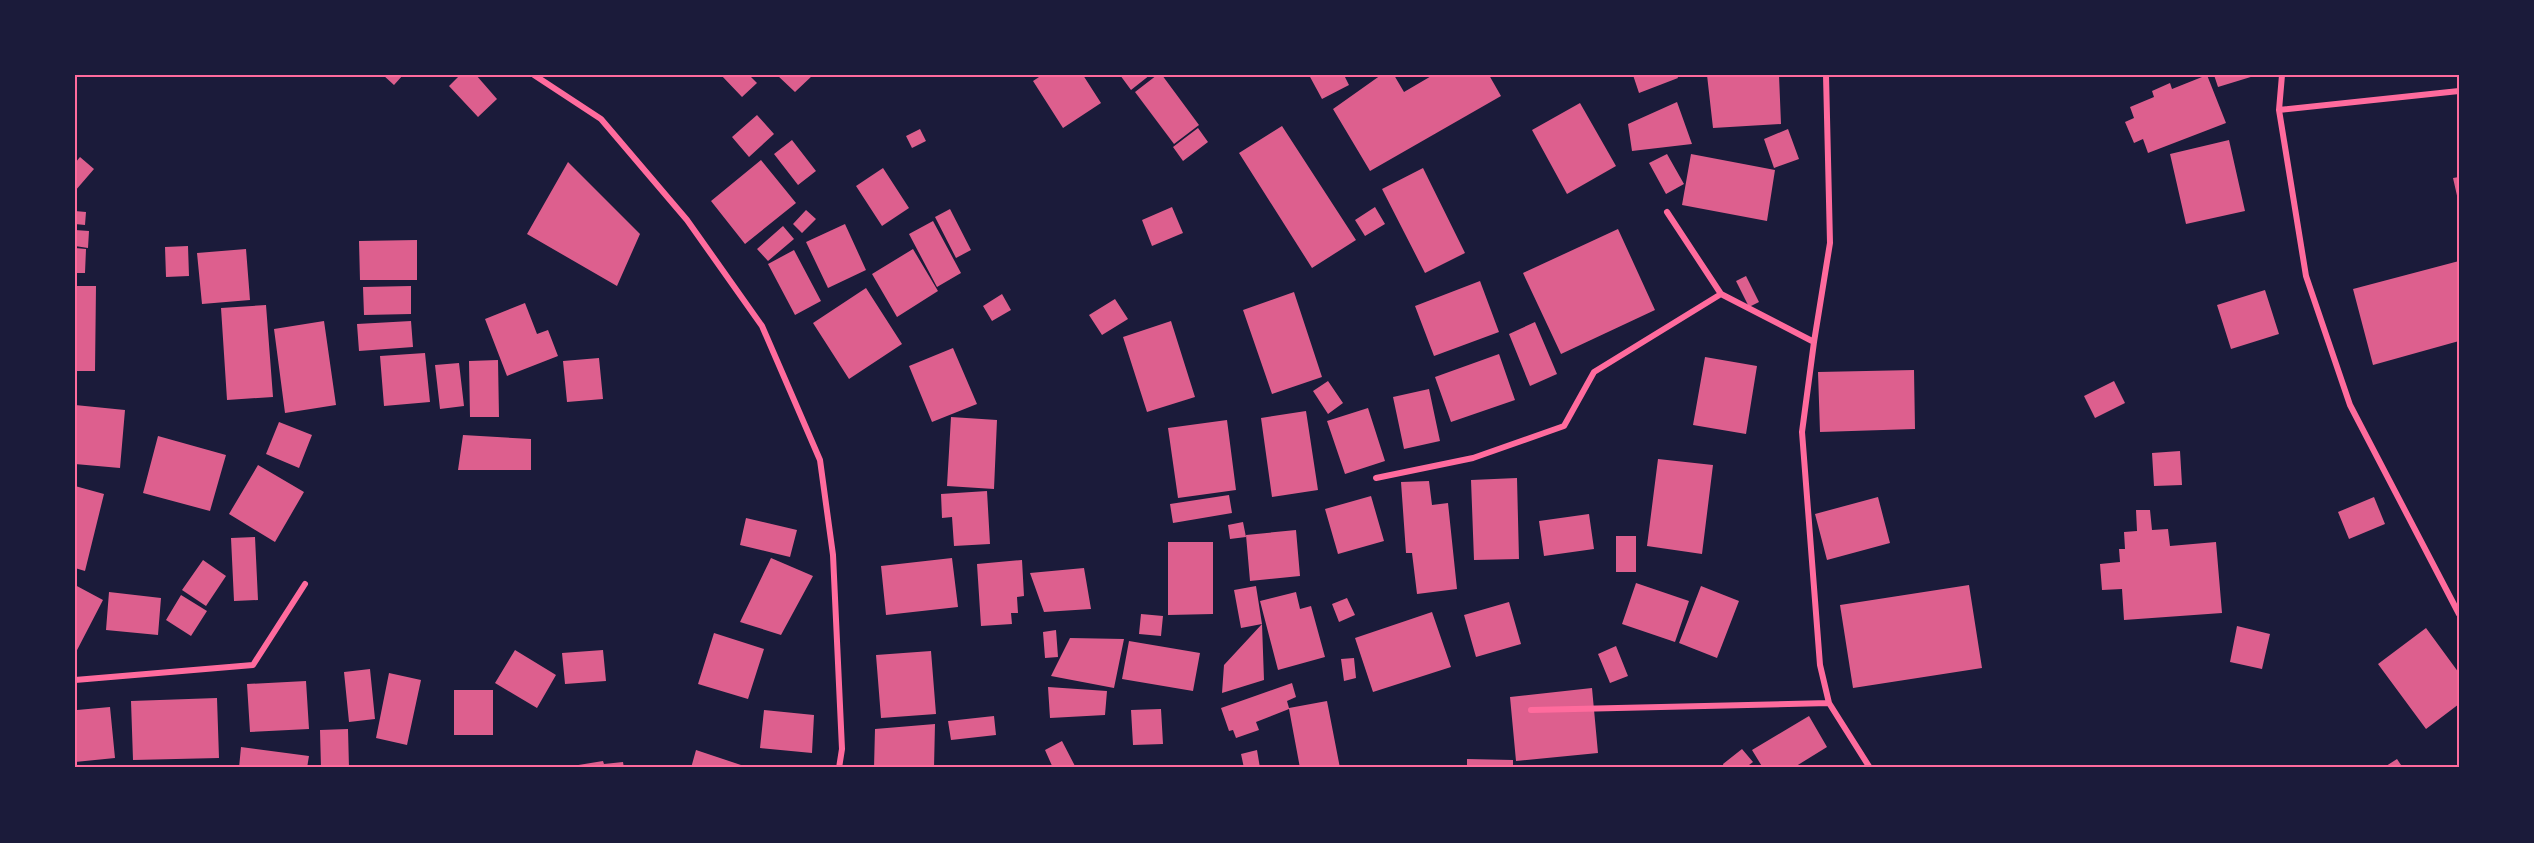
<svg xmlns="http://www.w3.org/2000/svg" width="2534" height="843" viewBox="0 0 2534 843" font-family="Signika,sans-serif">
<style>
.building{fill:#dd5f8e}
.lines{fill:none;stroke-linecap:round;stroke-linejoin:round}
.minor{stroke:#ff6b9d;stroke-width:6}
.neatline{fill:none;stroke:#ff6b9d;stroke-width:2}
</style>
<rect width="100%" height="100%" fill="#1b1b3a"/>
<path class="building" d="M383,75H403L394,85Z
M460,75H476L497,99L478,117L449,86Z
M721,75H749L757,83L742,97Z
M777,75H813L795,92Z
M1042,75H1083L1101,103L1063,128L1033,81Z
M1120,75H1150L1131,90Z
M1157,75H1162L1199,125L1174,144L1135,92Z
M1309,75H1344L1349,85L1322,99Z
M1381,75H1394L1404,92L1433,75H1489L1501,96L1370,171L1333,109Z
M1633,75H1677L1678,78L1639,93Z
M1707,75H1779L1781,124L1713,128Z
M2207,75L2226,123L2148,153L2143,139L2134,143L2125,122L2134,118L2130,107L2154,97L2152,91L2170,83L2172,89Z
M2214,75H2254V76L2218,87Z
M1677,102L1692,144L1632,151L1628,124Z
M1580,103L1616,166L1567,194L1532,130Z
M757,115L774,134L749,157L732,137Z
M1282,126L1356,240L1312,268L1239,153Z
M1198,128L1208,142L1183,161L1173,147Z
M920,129L926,141L912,148L906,136Z
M1788,129L1799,159L1774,168L1764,139Z
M792,140L816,171L798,185L774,154Z
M2229,140L2245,211L2186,224L2170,154Z
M1667,154L1684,184L1666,194L1649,163Z
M1691,154L1775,170L1767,221L1682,205Z
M80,157L94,169L75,191V163Z
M761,160L796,203L745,244L711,201Z
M568,162L640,234L617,286L527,234Z
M883,168L909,208L882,226L856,186Z
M1423,168L1465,253L1425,273L1382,189Z
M2459,177V200H2458L2453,178Z
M1172,207L1183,233L1152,246L1142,220Z
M1375,207L1385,224L1365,236L1355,220Z
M950,209L971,250L956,258L935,217Z
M806,210L816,219L802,233L793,224Z
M75,211L86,212L85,225L75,224Z
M933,221L961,273L937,287L909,234Z
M845,224L866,270L828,288L806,242Z
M783,226L794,239L768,261L757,249Z
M1618,229L1655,310L1561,354L1523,273Z
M75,230L89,231L88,248L75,246Z
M417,240V280H360L359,241Z
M188,246L189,276L166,277L165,247Z
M75,248L86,249L85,273H75Z
M246,249L250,300L202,304L197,253Z
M913,249L938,291L897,317L872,274Z
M794,250L821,301L795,315L768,264Z
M2459,261V341L2373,365L2353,289Z
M1746,276L1759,302L1749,307L1736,281Z
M1480,281L1499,332L1434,356L1415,306Z
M75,286H96L95,371H75Z
M411,286V314L364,315L363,287Z
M866,288L902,344L849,379L813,323Z
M2265,290L2279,334L2231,349L2217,305Z
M1294,292L1322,377L1272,394L1243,310Z
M1002,294L1011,310L992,321L983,306Z
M1115,299L1128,319L1102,335L1089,315Z
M525,303L537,334L548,330L558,356L507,376L485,319Z
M266,305L273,397L227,400L221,308Z
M324,321L336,405L285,413L274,329Z
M411,321L413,347L359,351L357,324Z
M1171,321L1195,397L1147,412L1123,337Z
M1535,322L1557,374L1530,386L1509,334Z
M953,348L977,404L932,422L909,366Z
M425,353L430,402L384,406L380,356Z
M1499,354L1515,400L1451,422L1435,377Z
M1705,357L1757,366L1746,434L1693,425Z
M599,358L603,399L567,402L563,361Z
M498,360L499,417H470L469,361Z
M459,363L464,406L440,409L435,365Z
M1914,370L1915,429L1820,432L1818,372Z
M1328,381L1343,403L1328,414L1313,391Z
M2114,381L2125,403L2095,418L2084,396Z
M1429,389L1440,441L1404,449L1393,397Z
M75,405L125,410L120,468L75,464Z
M1368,408L1385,461L1345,474L1327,421Z
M1306,411L1318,490L1272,497L1261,418Z
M951,417L997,420L994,489L947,486Z
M1227,420L1236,490L1178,498L1168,428Z
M279,422L312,435L299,468L266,454Z
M463,435L531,439V470H458Z
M158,436L226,455L210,511L143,493Z
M2180,451L2182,485L2154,486L2152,453Z
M1658,459L1713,465L1702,554L1647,546Z
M258,465L304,492L275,542L229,514Z
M1517,478L1519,559L1474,560L1471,480Z
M1429,481L1432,505L1448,503L1457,589L1417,594L1412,553H1406L1401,482Z
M75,486L104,494L85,571L75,568Z
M987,491L990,544L954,546L952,517L942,518L941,494Z
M1229,495L1232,513L1173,523L1170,504Z
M1371,496L1384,541L1338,554L1325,509Z
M1878,497L1890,543L1827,560L1815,514Z
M2374,497L2385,524L2349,539L2338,512Z
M2136,510H2150L2152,530L2168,529L2170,546L2216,542L2222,613L2124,620L2122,589L2102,590L2100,564L2120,562L2119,549H2125L2124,532L2137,531Z
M1589,514L1594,549L1544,556L1539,521Z
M746,518L797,530L790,557L740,545Z
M1243,522L1246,537L1230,539L1228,525Z
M1296,530L1300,576L1250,581L1246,535Z
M1616,536H1636V572H1616Z
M255,537L258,600L234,601L231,538Z
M1168,542H1213V614L1168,615Z
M771,558L813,576L781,635L740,622Z
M952,558L958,607L886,615L881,566Z
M203,560L226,576L206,606L182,590Z
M1022,560L1024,596L1017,597L1018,613H1011L1012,624L981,626L977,564Z
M1084,568L1091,609L1044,612L1030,573Z
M1636,583L1689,601L1675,642L1622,624Z
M75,585L103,600L75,654Z
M1969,585L1982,668L1853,688L1840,605Z
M1256,586L1262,624L1241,628L1234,590Z
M1701,586L1739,601L1717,658L1679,643Z
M109,592L161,598L158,635L106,630Z
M1296,592L1300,609L1311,606L1325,657L1278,670L1260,601Z
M181,595L207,611L191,636L166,620Z
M1347,598L1355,615L1339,622L1332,604Z
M1509,602L1521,644L1476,657L1464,615Z
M1432,612L1451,667L1373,692L1355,638Z
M1141,614L1163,616L1161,636L1139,634Z
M1262,624L1264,680L1222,693L1224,665Z
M2237,626L2270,634L2262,669L2230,662Z
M2426,628L2459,673V704L2426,729L2378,664Z
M1056,630L1058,657L1045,658L1043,632Z
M714,633L764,649L748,699L698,684Z
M1070,638L1124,639L1114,688L1051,676Z
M1129,641L1200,653L1193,691L1122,679Z
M1616,646L1628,676L1610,683L1598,654Z
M515,650L556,675L537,708L495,683Z
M603,650L606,681L565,684L562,653Z
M931,651L936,714L881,718L876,655Z
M1354,658L1356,678L1344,681L1341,659Z
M370,669L375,719L349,722L344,672Z
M389,673L421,680L407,745L376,738Z
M306,681L309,729L250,732L247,684Z
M1292,683L1296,697L1287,701L1289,708L1327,701L1340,768H1300L1289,709L1256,722L1259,730L1236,738L1233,730L1229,731L1221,708Z
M1048,687L1107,691L1105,715L1050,718Z
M1592,688L1598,753L1516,761L1510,697Z
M454,690H493V735H454Z
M217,698L219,758L133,760L131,701Z
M75,705L77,710L110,707L115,758L75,762Z
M1161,709L1163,744L1133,745L1131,710Z
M764,710L814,715L812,753L760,748Z
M994,716L996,735L951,740L948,721Z
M1809,716L1827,747L1793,768H1763L1752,750Z
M935,724L934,768H874L875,729Z
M348,729L349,768H321L320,730Z
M1062,741L1076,768H1053L1045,750Z
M241,747L309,756L307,768H239Z
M1742,749L1753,762L1745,768H1724L1723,764Z
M696,750L741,765L740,768H691Z
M1257,750L1260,768H1244L1241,754Z
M1467,759L1513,760V768H1467Z
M2397,759L2403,768H2383Z
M603,761L604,764L623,762L624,768H560Z"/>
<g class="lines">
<path class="minor" d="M534,75L601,119L687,220L762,326L820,460L833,555L842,749L839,768
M1826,75L1830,243L1814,342L1802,432L1820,665L1829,703L1870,768
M2282,75L2279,110L2306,276L2350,405L2459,614
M2279,110L2459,91
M1667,212L1721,294L1814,342
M1376,478L1473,458L1564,426L1594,372L1721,294
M75,680L253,665L305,584
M1531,710L1829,703"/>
</g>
<rect width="2534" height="843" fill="none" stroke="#1b1b3a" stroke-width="153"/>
<rect x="76" y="76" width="2382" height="690" class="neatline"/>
</svg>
